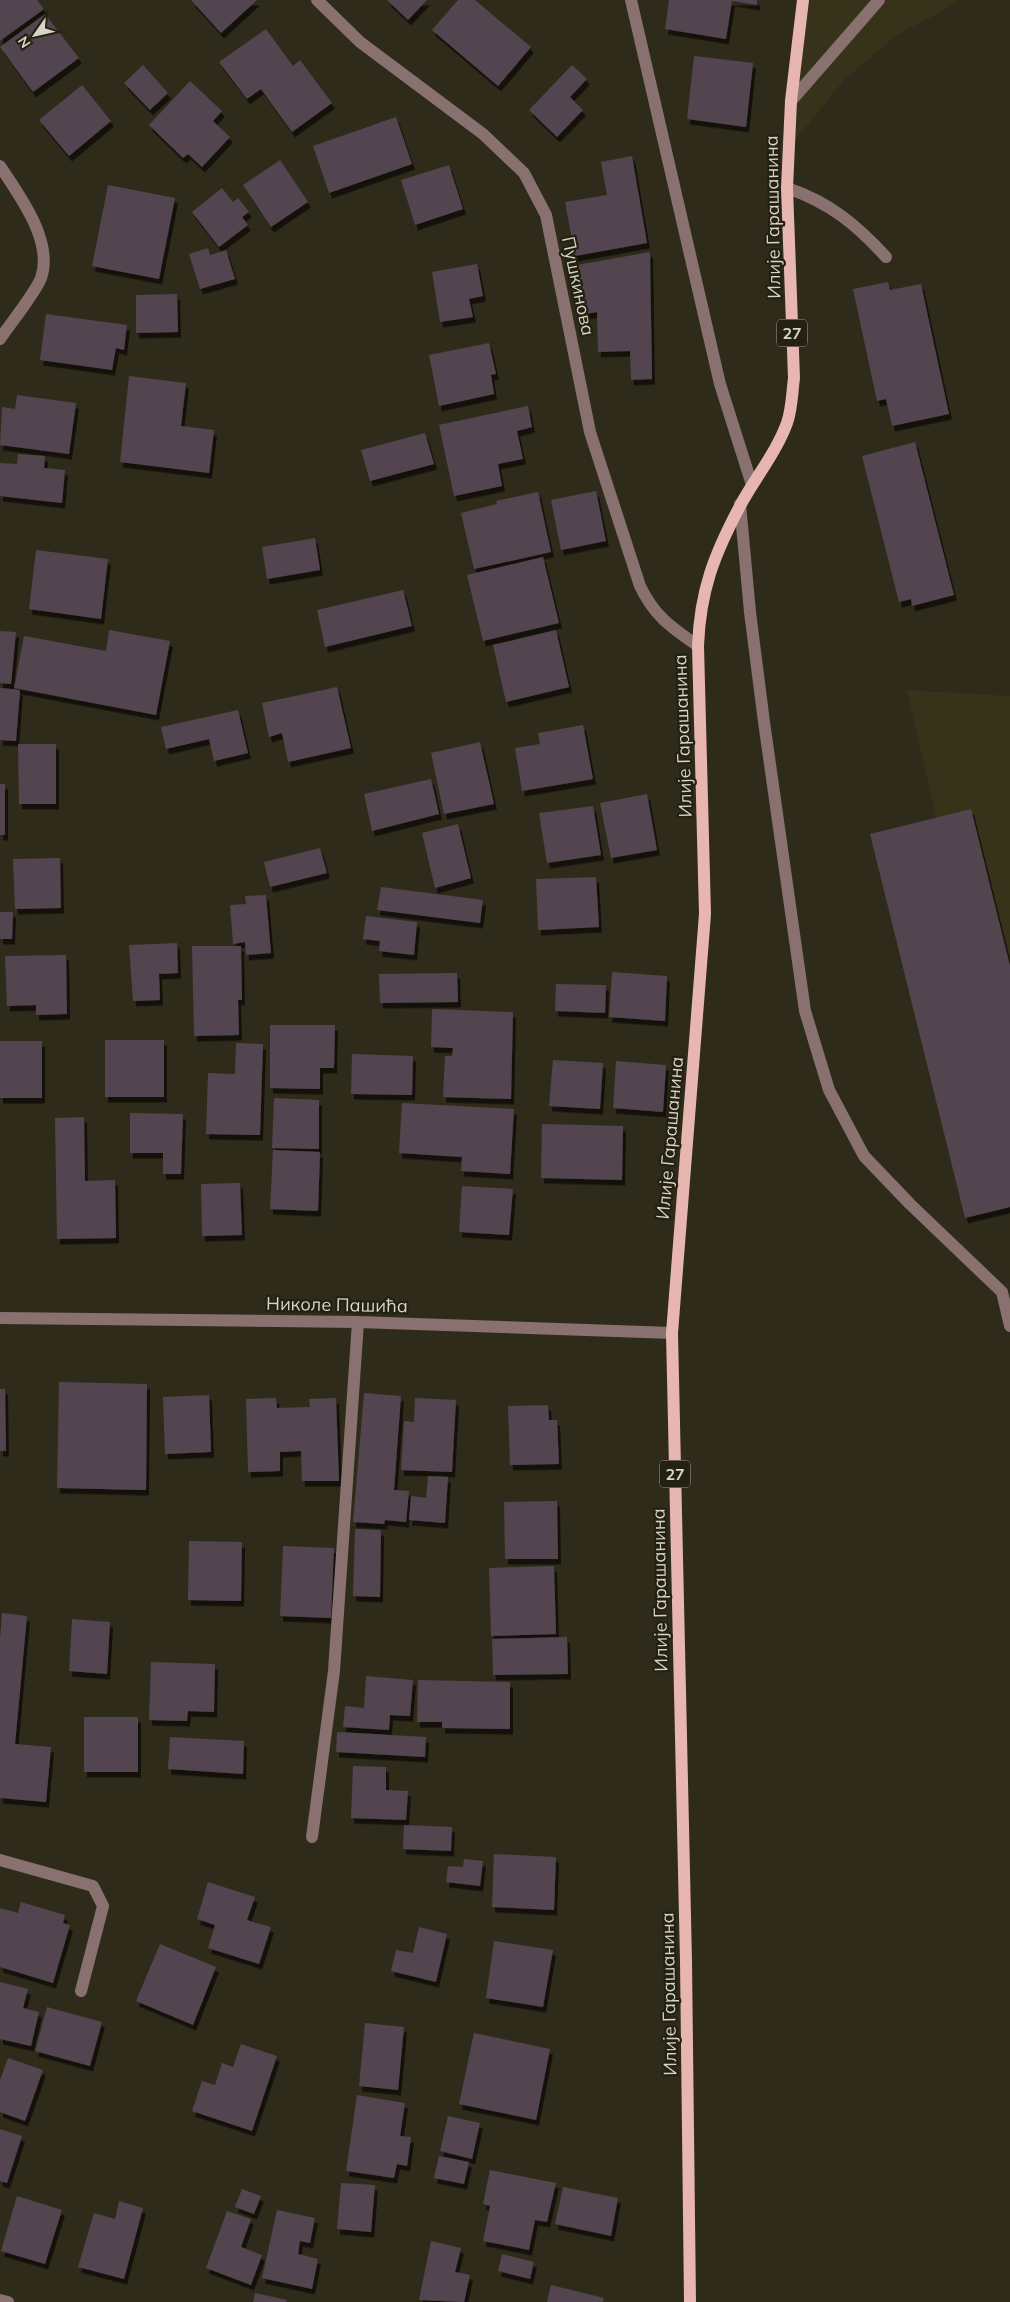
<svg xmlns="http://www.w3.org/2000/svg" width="1010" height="2302" viewBox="0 0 1010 2302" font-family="Mulish,sans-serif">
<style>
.built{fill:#37321a}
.building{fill:#534450;filter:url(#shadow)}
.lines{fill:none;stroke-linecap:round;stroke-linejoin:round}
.minor{stroke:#88716e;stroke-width:12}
.major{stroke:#e7b6b1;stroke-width:12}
.labels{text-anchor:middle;stroke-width:4.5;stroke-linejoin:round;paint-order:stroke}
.shield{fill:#252111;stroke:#a29e92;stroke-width:1}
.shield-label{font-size:16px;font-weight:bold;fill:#d7d4ca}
.street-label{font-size:18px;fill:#d7d4ca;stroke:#252111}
</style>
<defs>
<filter id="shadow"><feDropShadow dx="3" dy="5.5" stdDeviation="0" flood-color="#0009"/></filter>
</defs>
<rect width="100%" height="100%" fill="#2f2b1a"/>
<path class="built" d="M804,0H958L946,9L897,35L843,81L788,149Z
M907,690L1010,696V1141Z"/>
<path class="building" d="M0,0H37L44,9L0,41Z
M191,0H257L221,33Z
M387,0H427L408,20Z
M458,0H475L531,47L498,86L432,30Z
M669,0H757V5L732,1L726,39L665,29Z
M45,14L79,58L33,92L0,47Z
M266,29L293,66L300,60L332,103L292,132L261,89L247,99L219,62Z
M694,56L753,63L746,127L687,119Z
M143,65L168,93L150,110L124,83Z
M572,65L587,79L570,97L583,110L557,137L529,110Z
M190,81L222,111L213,121L230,137L202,167L188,154L183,158L149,125Z
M82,85L111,121L69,156L39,120Z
M396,117L412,164L329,193L313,146Z
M632,156L647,243L575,256L565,202L607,195L601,162Z
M280,160L308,202L271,227L243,185Z
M449,165L463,209L415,225L401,180Z
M108,185L175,198L159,279L92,266Z
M222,188L233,202L238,198L249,212L242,217L248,225L219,247L192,212Z
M208,248L210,255L226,250L235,279L200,289L189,254Z
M650,252L652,379L631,380L630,351L598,352L597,312L586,314L577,265Z
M477,264L483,296L469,299L473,317L440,322L432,272Z
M888,282L890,290L921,284L949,414L892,426L886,399L877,401L853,289Z
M177,294L178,332L136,333V295Z
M46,314L127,325L124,350L116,348L112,370L40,360Z
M489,343L496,374L491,375L494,394L439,406L429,355Z
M129,376L186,383L181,426L214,430L209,473L120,462Z
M17,395L76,403L69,454L0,445L2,407L15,409Z
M528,406L532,427L517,431L523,459L498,464L502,486L454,496L439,425Z
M425,433L434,464L370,481L361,450Z
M915,442L954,595L912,606L911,599L899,602L862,456Z
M18,454L45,456L44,468L65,470L62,503L0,496V463L17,464Z
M596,491L606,541L561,550L551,500Z
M538,492L551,552L474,569L461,513L497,504L496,501Z
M315,538L320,570L267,579L262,547Z
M36,550L108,559L101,619L29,609Z
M543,557L559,623L483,641L467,575Z
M403,590L412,626L325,647L317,610Z
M109,630L170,641L156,715L14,688L24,636L106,651Z
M556,630L569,687L506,702L493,645Z
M0,631L16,632L11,684L0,683Z
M337,687L351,748L288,762L282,733L269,737L262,703Z
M0,688L20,690L16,741L0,740Z
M238,710L248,753L214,761L209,739L166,749L161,727Z
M583,725L593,779L522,791L515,748L540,744L538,733Z
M480,742L494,804L444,814L431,753Z
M18,744H56V804H19Z
M431,779L439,814L372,831L364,794Z
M0,784H5V835H0Z
M647,794L657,850L611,858L600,803Z
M593,806L601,855L547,863L539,813Z
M971,809L1010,966V1207L965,1218L870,834Z
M458,824L471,878L435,888L422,833Z
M320,848L327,873L270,887L264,862Z
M60,858L61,908L15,909L13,859Z
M596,877L599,927L538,930L536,879Z
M381,887L483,900L480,923L377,910Z
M266,895L271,953L246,955L245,942L233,944L230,905L246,904L245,896Z
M0,912H13L12,939H0Z
M366,916L417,922L414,955L379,951L380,941L363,939Z
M177,943L178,973L159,974L160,1000L133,1001L129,945Z
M192,946H241L242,1000H238L239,1035L194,1036Z
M66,955L67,1014L36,1015V1005L7,1006L5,956Z
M612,972L667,976L665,1021L609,1017Z
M457,973L458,1002L380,1003L379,974Z
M556,984L606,985L605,1013L555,1011Z
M432,1009L513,1012L511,1099L443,1097L445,1056H452L453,1048L431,1047Z
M270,1025H335L334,1068H320V1089L270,1088Z
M105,1040H164V1097H105Z
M0,1041H42V1098H0Z
M236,1043L263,1044L260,1135L206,1134L208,1073L235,1074Z
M352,1054L413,1056L412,1095L351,1094Z
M553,1060L603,1063L600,1109L549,1106Z
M616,1061L666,1065L663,1112L613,1108Z
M274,1098L319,1100V1149L272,1148Z
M402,1103L514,1109L510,1174L461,1171L462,1157L399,1153Z
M130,1113L183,1114L181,1174H163V1153H130Z
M84,1117L85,1181L115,1180L116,1238L57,1239L55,1118Z
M542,1124L623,1126L622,1180L541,1178Z
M273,1150L320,1152L318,1211L270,1209Z
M240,1183L242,1235L202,1236L201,1184Z
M462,1186L513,1189L509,1235L459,1232Z
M59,1382L147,1384L146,1490L57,1488Z
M0,1389H5L6,1451H0Z
M364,1393L401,1396L394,1490L409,1491L406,1522L385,1520L384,1524L353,1522Z
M209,1395L211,1452L165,1454L163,1397Z
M276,1398L277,1408L310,1407L309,1399L336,1398L339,1481H302L301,1451L280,1452V1471L248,1472L246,1399Z
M415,1398L456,1400L452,1472L401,1470L404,1421L414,1422Z
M548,1405L549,1420H557L559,1464L510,1465L508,1406Z
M428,1476L448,1477L445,1523L409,1520L411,1496L426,1498Z
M557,1501L558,1559H505L504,1502Z
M355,1529L381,1530L380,1597L353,1596Z
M189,1541L242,1542L241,1601L188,1600Z
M283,1546L334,1548L331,1618L280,1616Z
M554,1566L556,1634L491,1636L489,1568Z
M2,1613L27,1616L15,1744L51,1747L46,1802L0,1798V1639Z
M72,1619L110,1622L107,1674L69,1671Z
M567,1637L568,1674L493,1675L492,1639Z
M151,1662L215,1664L214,1712L188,1711L187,1721L149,1720Z
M366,1676L413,1680L410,1716L390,1715L389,1730L343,1727L345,1706L364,1708Z
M418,1680L510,1682V1729L442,1728V1722H417Z
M84,1717H138V1772H84Z
M337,1732L426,1737L425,1757L336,1752Z
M170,1737L244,1741L243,1774L168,1769Z
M353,1766L386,1767V1790L408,1791L406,1820L351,1818Z
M404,1825L452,1827L451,1851L403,1849Z
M494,1854L556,1857L554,1910L492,1907Z
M464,1859L483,1861L480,1886L446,1882L448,1866L463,1867Z
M208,1882L255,1897L247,1920L271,1927L259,1964L208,1948L215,1925L197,1919Z
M21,1902L65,1915L63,1923L70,1925L53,1983L0,1967V1908L18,1913Z
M419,1927L447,1934L436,1982L391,1971L396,1950L413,1953Z
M494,1941L553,1950L543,2007L486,1998Z
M160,1944L216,1967L193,2025L136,2001Z
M0,1982L28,1989L23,2008L39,2012L31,2046L0,2039Z
M47,2007L102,2022L90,2066L35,2051Z
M365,2023L404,2027L398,2090L359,2086Z
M474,2033L550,2049L536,2120L459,2104Z
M241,2044L277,2056L252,2131L192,2111L202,2081L215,2085L222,2063L233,2067Z
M8,2058L43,2070L25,2121L0,2112V2080Z
M357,2095L405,2103L400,2136L411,2137L407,2166L397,2164L394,2178L346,2171Z
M448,2116L480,2123L472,2159L440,2151Z
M0,2129L22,2136L7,2183L0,2181Z
M439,2156L469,2162L464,2184L434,2178Z
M490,2170L556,2183L547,2222L535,2220L529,2250L483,2241L490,2206L483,2204Z
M341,2183L375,2185L371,2232L337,2229Z
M563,2187L618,2198L611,2236L555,2224Z
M242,2189L261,2196L254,2214L235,2207Z
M17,2196L62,2210L45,2264L1,2251Z
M119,2201L143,2208L124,2279L78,2267L94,2213L115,2219Z
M277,2210L315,2218L310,2243L300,2241L298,2254L318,2259L312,2289L262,2278Z
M227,2211L251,2219L241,2247L262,2255L251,2285L206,2268Z
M431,2241L461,2248L455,2272L470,2275L464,2302L419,2300Z
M502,2254L534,2262L530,2279L498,2271Z
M551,2285L604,2298L603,2302H547Z
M255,2293L287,2300L286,2302H253Z"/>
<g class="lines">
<path class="minor" d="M317,0L360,42L483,134L524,173L546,215L590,432L640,586C655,617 671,627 698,646
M631,0L720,384L752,485
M791,101L879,0
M0,166C19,195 54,241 41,278C36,292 10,324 0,339
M787,188C829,202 857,225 886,257
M740,504L750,612L764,722L805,1011L829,1090L864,1156L910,1204L1002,1292L1010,1326
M0,1318L358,1322L672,1333
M312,1837L334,1671L358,1322
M0,1860L93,1886L103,1906L81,1991
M0,2300L8,2302"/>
<path class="major" d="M690,2302L686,1961L672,1333L705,914L698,646C700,591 714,555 740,506C755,478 776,453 787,423C792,409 792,393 794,378L787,188L791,101L803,0"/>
</g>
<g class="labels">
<g class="shield">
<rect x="777" y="319.5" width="30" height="27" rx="4"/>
<rect x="660" y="1460.5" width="30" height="27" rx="4"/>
</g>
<g class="shield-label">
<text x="792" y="339">27</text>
<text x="675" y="1480">27</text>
</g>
<g class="street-label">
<text transform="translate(773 217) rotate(-91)" y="6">Илије Гарашанина</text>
<text transform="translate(578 286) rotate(78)" y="6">Пушкинова</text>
<text transform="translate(683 736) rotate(-92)" y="6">Илије Гарашанина</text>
<text transform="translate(670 1138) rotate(-85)" y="6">Илије Гарашанина</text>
<text transform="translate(337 1305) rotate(1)" y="6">Николе Пашића</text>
<text transform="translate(660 1590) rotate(-91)" y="6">Илије Гарашанина</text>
<text transform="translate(669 1994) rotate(-91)" y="6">Илије Гарашанина</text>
</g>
</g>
<g transform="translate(35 35) rotate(236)" stroke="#252111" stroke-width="4" paint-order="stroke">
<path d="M0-4L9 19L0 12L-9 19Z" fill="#d7d4ca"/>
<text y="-8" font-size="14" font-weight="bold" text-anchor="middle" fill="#d7d4ca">N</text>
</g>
</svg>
